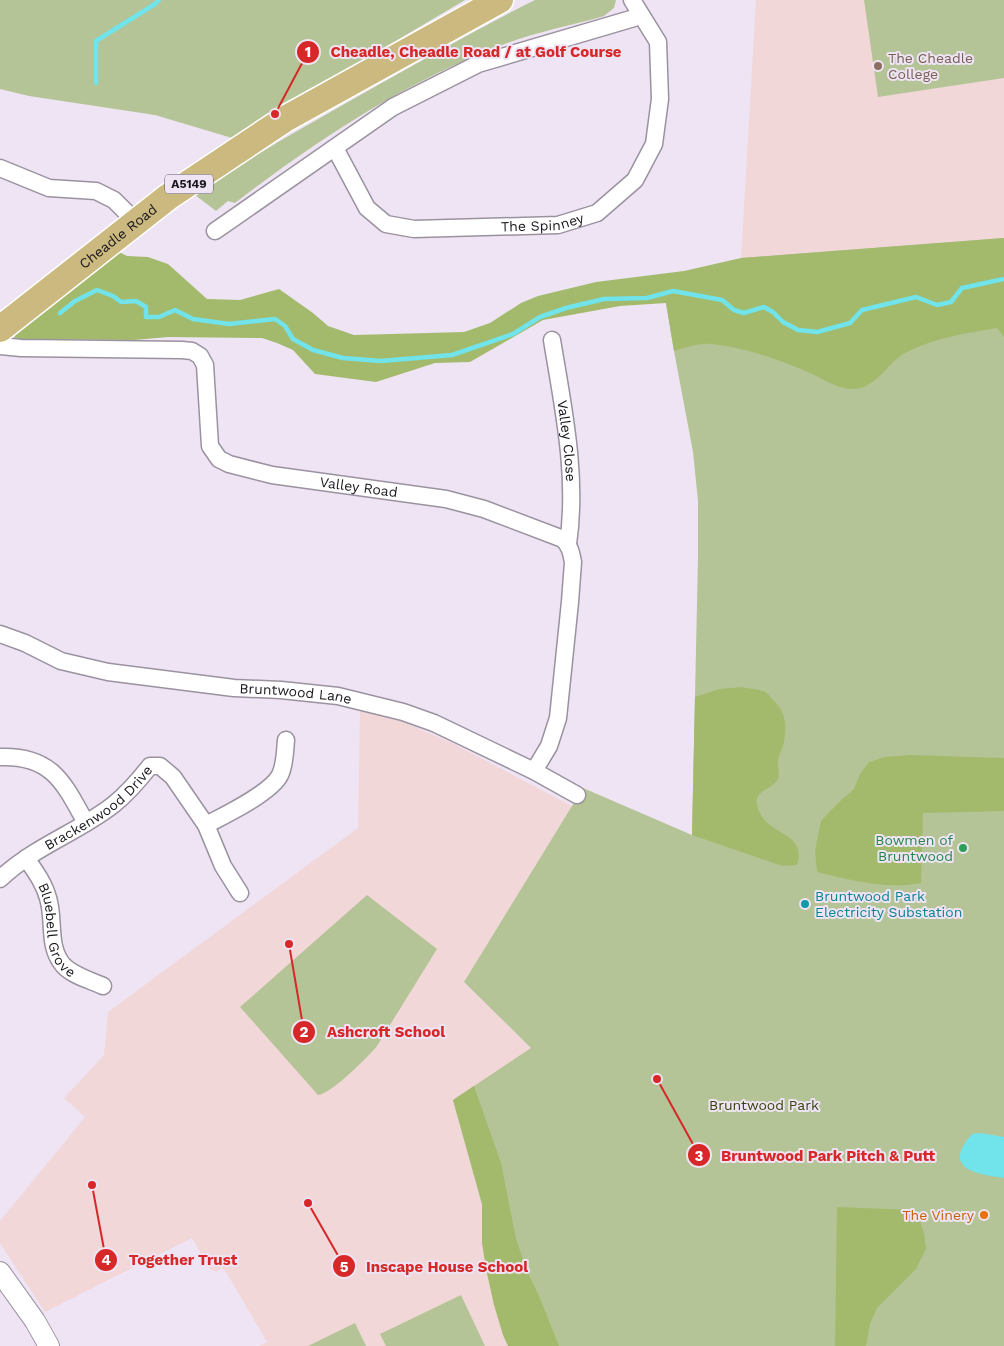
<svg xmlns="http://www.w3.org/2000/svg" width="1004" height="1346" viewBox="0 0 1004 1346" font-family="'Work Sans',sans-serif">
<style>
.education{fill:#f2d7d9}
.green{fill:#b5c496}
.forest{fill:#a3ba6d}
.water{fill:#71e3ea}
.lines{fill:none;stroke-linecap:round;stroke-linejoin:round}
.stream{stroke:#71e3ea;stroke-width:4.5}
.minor-casing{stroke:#9b92a0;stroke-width:19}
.tertiary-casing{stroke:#9b92a0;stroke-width:22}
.primary-casing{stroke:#fff;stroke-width:29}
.minor{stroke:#fff;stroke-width:16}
.tertiary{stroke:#fff;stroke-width:20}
.primary{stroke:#cbb97f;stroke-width:26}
.education-dot{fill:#8d6e63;stroke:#eee4f4;stroke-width:2}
.leisure-dot{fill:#2e9e5b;stroke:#eee4f4;stroke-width:2}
.culture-dot{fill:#0f9aa8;stroke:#eee4f4;stroke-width:2}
.food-dot{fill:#e8710a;stroke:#eee4f4;stroke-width:2}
.labels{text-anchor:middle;stroke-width:4;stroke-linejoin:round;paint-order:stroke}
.shield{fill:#eee4f4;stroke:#5a545d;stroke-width:1}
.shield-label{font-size:12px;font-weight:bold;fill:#1a171c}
.education-label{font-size:14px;fill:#785e54;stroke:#eee4f4;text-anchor:start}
.street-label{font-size:14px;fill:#1a171c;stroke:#eee4f4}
.leisure-label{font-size:14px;fill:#27864d;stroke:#eee4f4;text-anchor:end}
.culture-label{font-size:14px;fill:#0d838f;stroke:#eee4f4;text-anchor:start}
.park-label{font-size:14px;fill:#364309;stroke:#eee4f4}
.food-label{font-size:14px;fill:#c56008;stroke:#eee4f4;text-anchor:end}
.leader{fill:none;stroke:#d62828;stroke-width:2}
.callout-dot{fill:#d62828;stroke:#eee4f4;stroke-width:2}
.mark-label{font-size:15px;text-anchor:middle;font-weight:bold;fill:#fff}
.callout-label{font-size:15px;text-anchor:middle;font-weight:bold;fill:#d62828;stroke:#eee4f4;stroke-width:4;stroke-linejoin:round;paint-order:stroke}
</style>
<rect width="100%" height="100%" fill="#eee4f4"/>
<path class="education" d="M756,0H1004V238L741,258Z
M360,710L403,722L450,742L572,806L464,982L531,1048L489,1227L521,1346H259L267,1342L226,1272L222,1268L216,1272L210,1269L192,1238L45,1312L0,1243V1221L85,1117L64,1098L104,1055L108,1012L358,828Z"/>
<path class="green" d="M0,0H465L232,138L155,115L29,96L0,89Z
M535,0H616L614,8L604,16C570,26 535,32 502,45C405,82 317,140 235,203L228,201L216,211L195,195C244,160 296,132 348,102C410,67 471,32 535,0Z
M864,0H1004V78L878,97Z
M1004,238V1346H521L453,1100L531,1048L464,982L583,788L692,835L698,557V501L693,452L674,351L666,303L741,258Z
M367,895L437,949L377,1046C368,1057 331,1094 318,1095L240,1007Z
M461,1295L485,1346H386L380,1334Z
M355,1323L366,1346H308Z"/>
<path class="forest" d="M1004,238V337L997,328C966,333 934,338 905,353C888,362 878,386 856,389C840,390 824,380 810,373C779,360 745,347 711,344C698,343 685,348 674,351L666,303L620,306L543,320L470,362L435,363L376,382L315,374L293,350L277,343L262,338L168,337L134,340L14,339L15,335L117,251L127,256L148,257L168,264L207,299L240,300L279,289L313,313L328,326L354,335L464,332L490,323L521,303L538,296L596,282L684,271L741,258Z
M743,687C749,689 759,689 765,692C768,693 771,698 773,700C786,712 787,725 784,742C783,748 779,754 778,760C777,766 780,773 778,779C771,792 750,789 759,811C768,835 808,833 797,865L782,866L692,835L695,697L719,689Z
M910,755L1004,758V811L923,813L921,883C888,890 850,880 817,872L815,850L821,821L838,803L854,789L860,774L869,762L885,757Z
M474,1086L501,1163L516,1239L527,1271L539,1296L559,1346H508L503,1335L494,1305L486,1269L482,1243V1203L453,1100Z
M837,1207L916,1210L924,1233L926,1249L916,1269L877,1308L870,1324L866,1346H835Z"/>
<path class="water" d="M981,1133L1004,1137V1178C976,1174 941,1169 972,1134Z"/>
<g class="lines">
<path class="stream" d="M96,83V41L155,4L159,0
M60,313L75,301L97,290L113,296L121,302L136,301L146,307V317H159L175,310L193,319L229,324L275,319L285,326L293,339L313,350L343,358L381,361L452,355L513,334L540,317L566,308L604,299L647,298L673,291L722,300L734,310L744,313L764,307L773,312L783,322L798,330L817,332L850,323L862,310L916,297L937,305L951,302L962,288L1004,279"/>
<g class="minor-casing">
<g id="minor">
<path id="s1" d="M335,148L367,208L386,224L414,229L558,225L597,213L635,180L654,144L660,99L658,42L632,0"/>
<path d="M0,168L49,188L96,191L114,200L136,222"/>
<path d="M215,231L393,107L478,64L641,16"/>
<path id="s2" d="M552,340C563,407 578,476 568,544"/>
<path id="s3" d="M0,346L21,348L182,350L192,351L200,356L205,365L210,446L219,459L229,464L272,475L446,499L484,509L563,539C570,546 571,552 573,562L570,602L558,718L549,746L534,771"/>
<path id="s4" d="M0,634L25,643L61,661L108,672L234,688L281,690L338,696L403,712L434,723L534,771L577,795"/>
<path d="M0,757C52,755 64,783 86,823"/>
<path d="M206,825C225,815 271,793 280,775C285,765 285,751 286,740"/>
<path id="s5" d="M26,858C35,871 44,883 48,898C55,920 47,946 63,965C73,976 90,980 103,986"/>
<path id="s6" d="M0,879C33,847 77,833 113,805C127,794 139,780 150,766H160L173,777L206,825L223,866L240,893"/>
</g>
</g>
<g class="tertiary-casing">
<path id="tertiary" d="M0,1272L35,1321L49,1346"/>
</g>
<g class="primary-casing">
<g id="primary">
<path id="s7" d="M0,329L168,197L285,119L500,0"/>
</g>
</g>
<use href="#minor" class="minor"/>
<use href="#tertiary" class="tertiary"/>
<use href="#primary" class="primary"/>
</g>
<circle class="education-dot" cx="878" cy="66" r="5"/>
<circle class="leisure-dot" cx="963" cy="848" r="5"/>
<circle class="culture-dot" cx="805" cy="904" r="5"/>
<circle class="food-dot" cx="984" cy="1215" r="5"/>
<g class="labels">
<rect class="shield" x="165" y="174.5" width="48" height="19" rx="4"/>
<g class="shield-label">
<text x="189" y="188">A5149</text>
</g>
<g class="education-label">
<text x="888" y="63">The Cheadle<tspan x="888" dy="16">College</tspan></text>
</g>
<g class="street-label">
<text dy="5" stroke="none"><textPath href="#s1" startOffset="250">The Spinney</textPath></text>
<text dy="5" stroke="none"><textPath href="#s7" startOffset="150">Cheadle Road</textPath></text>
<text dy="5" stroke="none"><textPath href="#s2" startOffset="102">Valley Close</textPath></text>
<text dy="5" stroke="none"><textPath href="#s3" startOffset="452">Valley Road</textPath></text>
<text dy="5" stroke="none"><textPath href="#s4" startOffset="304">Bruntwood Lane</textPath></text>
<text dy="5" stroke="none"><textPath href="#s6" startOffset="122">Brackenwood Drive</textPath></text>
<text dy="5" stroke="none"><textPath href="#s5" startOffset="80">Bluebell Grove</textPath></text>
</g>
<g class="leisure-label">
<text x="953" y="845">Bowmen of<tspan x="953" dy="16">Bruntwood</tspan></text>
</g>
<g class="culture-label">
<text x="815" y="901">Bruntwood Park<tspan x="815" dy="16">Electricity Substation</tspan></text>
</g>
<g class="park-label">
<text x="764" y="1110">Bruntwood Park</text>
</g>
<g class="food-label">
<text x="974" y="1220">The Vinery</text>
</g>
</g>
<path class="leader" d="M275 114L308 52M289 944L304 1032M657 1079L699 1155M92 1185L106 1260M308 1203L344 1266"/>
<g class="callout-dot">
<circle cx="275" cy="114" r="5"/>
<circle cx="289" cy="944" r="5"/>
<circle cx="657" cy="1079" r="5"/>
<circle cx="92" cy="1185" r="5"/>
<circle cx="308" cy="1203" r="5"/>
<circle cx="308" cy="52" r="12"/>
<circle cx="304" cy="1032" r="12"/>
<circle cx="699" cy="1155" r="12"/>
<circle cx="106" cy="1260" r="12"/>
<circle cx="344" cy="1266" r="12"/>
</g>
<g class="mark-label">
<text x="308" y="57">1</text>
<text x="304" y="1037">2</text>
<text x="699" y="1161">3</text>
<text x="106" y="1265">4</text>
<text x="344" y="1272">5</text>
</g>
<g class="callout-label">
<text x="476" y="57">Cheadle, Cheadle Road / at Golf Course</text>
<text x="386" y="1037">Ashcroft School</text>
<text x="828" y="1161">Bruntwood Park Pitch &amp; Putt</text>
<text x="183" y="1265">Together Trust</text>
<text x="447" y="1272">Inscape House School</text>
</g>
</svg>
